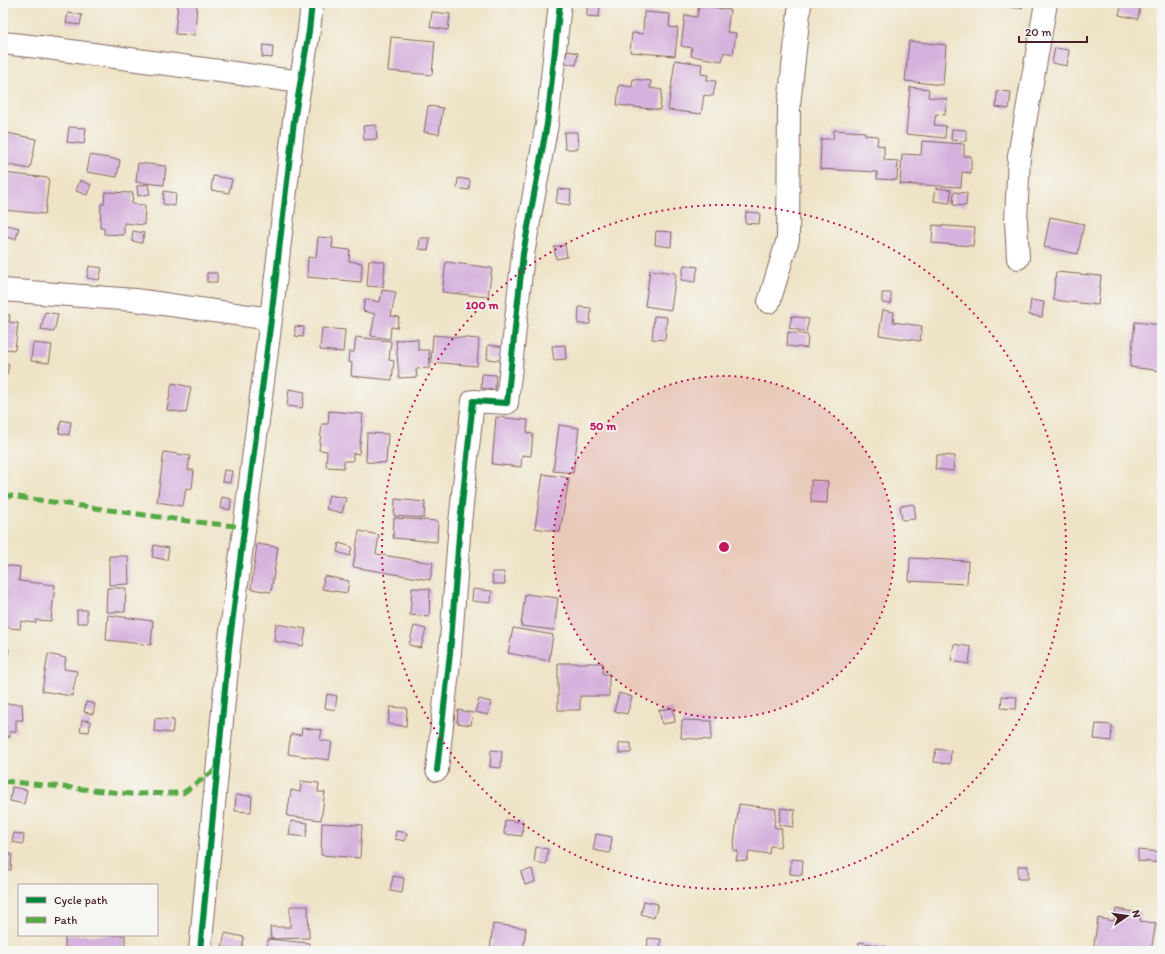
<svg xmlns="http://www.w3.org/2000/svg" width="1165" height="954" viewBox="0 0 1165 954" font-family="Itim,sans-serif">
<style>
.building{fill:#d5b1dd}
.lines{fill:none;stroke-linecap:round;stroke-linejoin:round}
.minor-casing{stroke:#836461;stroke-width:24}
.minor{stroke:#fff;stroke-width:22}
.quiet{stroke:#57aa44;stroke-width:5;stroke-dasharray:10 5;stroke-linecap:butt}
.cycleway-casing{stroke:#f6f6f2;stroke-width:8}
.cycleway{stroke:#00873e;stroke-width:6}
.ring{fill:none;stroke:#c2185b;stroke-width:2;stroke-dasharray:2 4}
.centre{fill:#c2185b;stroke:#f6f6f2;stroke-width:2}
.ring-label{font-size:12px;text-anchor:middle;font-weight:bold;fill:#c2185b;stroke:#f6f6f2;stroke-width:3.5;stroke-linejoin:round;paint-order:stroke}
</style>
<rect width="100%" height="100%" fill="#f6f6f2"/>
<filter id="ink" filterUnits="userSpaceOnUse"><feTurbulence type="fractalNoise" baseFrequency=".025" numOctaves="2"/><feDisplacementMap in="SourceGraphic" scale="8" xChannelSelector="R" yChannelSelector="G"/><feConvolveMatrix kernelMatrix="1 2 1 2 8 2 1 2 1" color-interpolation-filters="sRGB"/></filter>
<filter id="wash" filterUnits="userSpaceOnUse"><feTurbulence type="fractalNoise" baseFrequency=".012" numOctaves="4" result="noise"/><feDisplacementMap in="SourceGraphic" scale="16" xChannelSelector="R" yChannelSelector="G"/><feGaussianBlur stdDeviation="0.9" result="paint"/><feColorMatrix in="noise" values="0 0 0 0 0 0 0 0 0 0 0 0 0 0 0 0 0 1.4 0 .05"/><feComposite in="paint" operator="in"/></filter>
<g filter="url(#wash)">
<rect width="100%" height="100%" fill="#eee3c6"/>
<g id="blocks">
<path class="building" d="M178,3H197L195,35L175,34Z
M1010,3H1023L1022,8L1010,7Z
M1122,3H1141L1138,19L1119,15Z
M587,4L600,5L599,17L587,16Z
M699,5L730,10L727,32L736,33L733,54L724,52L722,61L691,56L692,48L681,46L685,15L697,17Z
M432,12L450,14L448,30L430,27Z
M644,12L670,14L669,27L678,28L675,56L630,52L632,33L643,34Z
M68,13L82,15L80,25L66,23Z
M391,37L435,41L432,75L388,71Z
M909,41L946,45L943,85L905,81Z
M263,45L273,46L272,58L262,57Z
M1055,48L1069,50L1067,66L1052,63Z
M567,51L578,53L576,65L565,63Z
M675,60L702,64L701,74L708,75L707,80L716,81L713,96L704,95L701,114L668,110Z
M633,79L651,81L650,88L662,90L660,110L617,105L619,85L632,87Z
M910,87L929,89L928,97L947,99L945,115L936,114L934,125L946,126L945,138L906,134Z
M997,91L1011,92L1009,109L996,107Z
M428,106L443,108L439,134L424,132Z
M376,125L377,139L364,140L363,126Z
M69,127L86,128L84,144L67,142Z
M952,129L966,130V141L951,140Z
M834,130L865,132V135L878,136L877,145L884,146V160L898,161L897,180L877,179V172L820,169L821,139H833Z
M564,132H577L578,149H565Z
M7,133L36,139L30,169L3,164V153Z
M922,141L964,144V156H971V173L962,172L961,187L900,184L902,154L921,155Z
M90,155L120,160L117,177L87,172Z
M138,163L166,166L164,185L136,182Z
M3,173L49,178L45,214L3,210Z
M213,176L232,179L229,193L211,190Z
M458,178L470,180L469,190L457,188Z
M80,180L91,185L87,195L76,191Z
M148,184L150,194L138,196L137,186Z
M936,188L951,190L950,203L934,201Z
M558,189L571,190L570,205L556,203Z
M164,191L176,193L175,206L163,204Z
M105,192L133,193L132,204L145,205L144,225L124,223V235L104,234V228H100L101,204H104Z
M954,192L967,193L966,206L953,205Z
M746,212L760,213L759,224L745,223Z
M1050,217L1084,224L1078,254L1044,247Z
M7,225L19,228L16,239L5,237Z
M933,225L975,228L973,246L932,243Z
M133,231L144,233L142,243L132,241Z
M656,231L672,232L671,247L655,245Z
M318,237L333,238L332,248L350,250L349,261L362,263L361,282L307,277L308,257L316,258Z
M420,238H430L428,250L419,249Z
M565,245L567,257L556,259L554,247Z
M369,260L385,262L383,287L367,286Z
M446,262L492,268L488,297L442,292Z
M684,265L698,267L695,282L681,280Z
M89,266L102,268L99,280L87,278Z
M650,270L676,273L671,310L645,306Z
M1056,272L1101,276L1098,305L1053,300Z
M207,273H217V282H207Z
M382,290L396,292L391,316L399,317L397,328L391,327L390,339L371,336L375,314L363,311L365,299L380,302Z
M882,293H891V304L882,303Z
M1031,300L1044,302L1042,317L1029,315Z
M579,307L591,308L590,324H578Z
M883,310L894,312L893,322L922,326L920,341L879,335Z
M45,312L58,314L54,332L41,330Z
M3,314L10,315L9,322L18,323L15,350L6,349L5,359H3Z
M654,316L667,317L665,340L652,339Z
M792,316L809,319L806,332L789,328Z
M1135,322L1162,325V371L1130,367Z
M295,326L304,327L303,337L295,336Z
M322,328L345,330L343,352L320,350Z
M788,332L808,335L807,348L787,346Z
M433,335L479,339L477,366L431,362Z
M356,337L391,341L389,360L394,361L392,380L351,376L352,363L348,362L349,352H354Z
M418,339V350H429L430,368L416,369L417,377L399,378L396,340Z
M33,343L52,345L49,363L31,361Z
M488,345L506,347L505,361L487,359Z
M565,345L566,359L554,360L552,346Z
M3,362L9,364L7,375L3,374Z
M482,374L496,375L495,390L481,388Z
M172,383L191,387L186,413L167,410Z
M289,389L305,392L302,408L287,406Z
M329,411L363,414L359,454L353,453V461H344V468L326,467L327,451L319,450L322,424H328Z
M496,417L528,420L527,433L533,434L531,456L522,455L521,467L492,464Z
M61,420L71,422L69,435L59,433Z
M559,425L579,428L573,473L553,471Z
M367,433L388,434L386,463L366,462Z
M164,452L190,456L188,470H194L192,489L186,488L183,506L157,502Z
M937,455L955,456L953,471L935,469Z
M224,470L232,471L230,483L222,481Z
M543,474L569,478L560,532L535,528Z
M811,480L828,481L827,503L811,502Z
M329,495L346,498L342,513L326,509Z
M222,497L231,499L230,510L220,508Z
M395,499L425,502L424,518L394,516Z
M914,504L916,519L902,520L900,506Z
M394,518L438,521L437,542L393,538Z
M359,531L379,535L376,554L433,563L430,580L353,567Z
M339,543L352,547L350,556L337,552Z
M257,544L278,547L271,592L251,589Z
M154,545L169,548L167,560L152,557Z
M109,556H128L129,584L109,585Z
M910,558L968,561L967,584L909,581Z
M3,565L20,567L19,581L55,585L51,621L36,620V623L21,621L20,629L3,627Z
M492,572H504L505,584H493Z
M324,576L349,581L347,593L322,589Z
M107,588H126L125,612H106Z
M412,588L430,589L429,617L410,615Z
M473,589L492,591L491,603L472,601Z
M525,594L558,598L554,630L521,626Z
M77,610H87V623H77Z
M108,615L153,621L151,645L106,640Z
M276,624L306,629L303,646L274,641Z
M414,626L426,629L421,648L409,645Z
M513,628L553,635L549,661L508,653Z
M954,644L971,647L969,664L951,661Z
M3,649L9,650L6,661H3Z
M48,654L66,658L64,669L77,671L72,696L42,691Z
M558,663H603V674H609V696H580V710H558Z
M619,693L632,697L627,714L614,711Z
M327,694L337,696L335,710L325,708Z
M1002,696L1017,697L1016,709L1001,708Z
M479,699L491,702L488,715L475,712Z
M86,702L95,704L93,714L84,712Z
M3,704H22L23,720H16V732H9L10,737H3Z
M390,707L407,708L406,726L388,724Z
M673,708L675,722L662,724L659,710Z
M458,710L473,713L471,725L457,723Z
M155,718L174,720L172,733L154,731Z
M82,720L91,721L89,732L80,731Z
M682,720L712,721L711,740L681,738Z
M1096,724L1112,725L1111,741L1094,739Z
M302,728L322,730L320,740L332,742L329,760L288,754L291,734L301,735Z
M619,743H631V753H619Z
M936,749L951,751L950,764L934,762Z
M491,750L502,751L501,768L490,767Z
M301,781L319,783L318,792H325L321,820L287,816L291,790L300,792Z
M12,787L27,790L24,804L10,801Z
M236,795L252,796L251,812L235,811Z
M739,804L776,809L774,827L782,829L780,847L770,846L769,854L749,851L747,861L736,860L738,851H733Z
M781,808L795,810L793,827L779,825Z
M505,820L523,822L522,836L504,834Z
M291,821L308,823L306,837L289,835Z
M322,823L362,825L360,858L321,855Z
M396,831L407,833L405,841L395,839Z
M14,833L24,835L23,844L12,842Z
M596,834L612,837L610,853L593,850Z
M3,845H5L4,854H12L11,870L3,869Z
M536,847L548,849L546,864L534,862Z
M1138,850L1162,852V863L1138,861Z
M791,859L803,860L802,875L790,874Z
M1018,866H1028V879H1018Z
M532,869L535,882L525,885L521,872Z
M393,876L404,878L402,893L390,891Z
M644,901L658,904L654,918L641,914Z
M290,906H308L309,938L271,939L270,927H290Z
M1116,909L1141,913L1140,921L1156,923L1151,951H1093L1098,918L1114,921Z
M493,924L526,928L523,951H490Z
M225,933L244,937L242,951L222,947Z
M65,935H125V951H65Z
M648,938L661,939L660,951H647Z
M268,939L309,943V951H267Z
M859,942L887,947V951H858Z"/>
</g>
</g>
<g filter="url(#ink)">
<use href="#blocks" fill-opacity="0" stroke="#836461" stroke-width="1"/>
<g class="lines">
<g class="minor-casing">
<path id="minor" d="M3,43L48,48L301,82
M1018,258L1016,221L1019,156L1046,3
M3,290L135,300L271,319
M769,302L788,239L789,105L800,3
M437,770L450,653L460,523L473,401L507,403L523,254L547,124L560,3
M200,951L229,647L271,319L294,121L309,31L312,3"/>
</g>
<use href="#minor" class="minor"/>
<path class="quiet" d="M3,495L188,521L244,527
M3,781L131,794L183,793L218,768"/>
<g class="cycleway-casing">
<path id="cycleway" d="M437,770L450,653L460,523L473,401L507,403L523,254L547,124L560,3
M200,951L229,647L271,319L294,121L309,31L312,3"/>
</g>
<use href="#cycleway" class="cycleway"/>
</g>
</g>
<circle cx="724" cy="547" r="171" fill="#c2185b" fill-opacity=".12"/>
<g class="ring">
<circle cx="724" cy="547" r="171"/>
<circle cx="724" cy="547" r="342"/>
</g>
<circle cx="724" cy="547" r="6" class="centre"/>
<g class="ring-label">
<text x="482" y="309">100 m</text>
<text x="603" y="430">50 m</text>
</g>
<rect width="1165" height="954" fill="none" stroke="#f6f6f2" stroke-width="16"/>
<rect x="18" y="884" width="140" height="52" fill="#f6f6f2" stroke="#b1a0a2"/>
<rect x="26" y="897" width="20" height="6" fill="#00873e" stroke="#b1a0a2"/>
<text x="54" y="904" font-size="12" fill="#4a1f2b">Cycle path</text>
<rect x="26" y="917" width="20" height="6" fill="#57aa44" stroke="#b1a0a2"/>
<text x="54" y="924" font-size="12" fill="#4a1f2b">Path</text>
<g transform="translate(1127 916) rotate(77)" stroke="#f6f6f2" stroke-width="3" paint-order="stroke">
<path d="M0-3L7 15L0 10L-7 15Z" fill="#4a1f2b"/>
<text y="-6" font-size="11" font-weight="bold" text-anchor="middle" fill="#4a1f2b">N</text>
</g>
<path d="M1019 36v6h68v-6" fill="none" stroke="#4a1f2b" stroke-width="2"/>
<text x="1025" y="36" font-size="12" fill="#4a1f2b" stroke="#f6f6f2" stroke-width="3" paint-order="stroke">20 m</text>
</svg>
